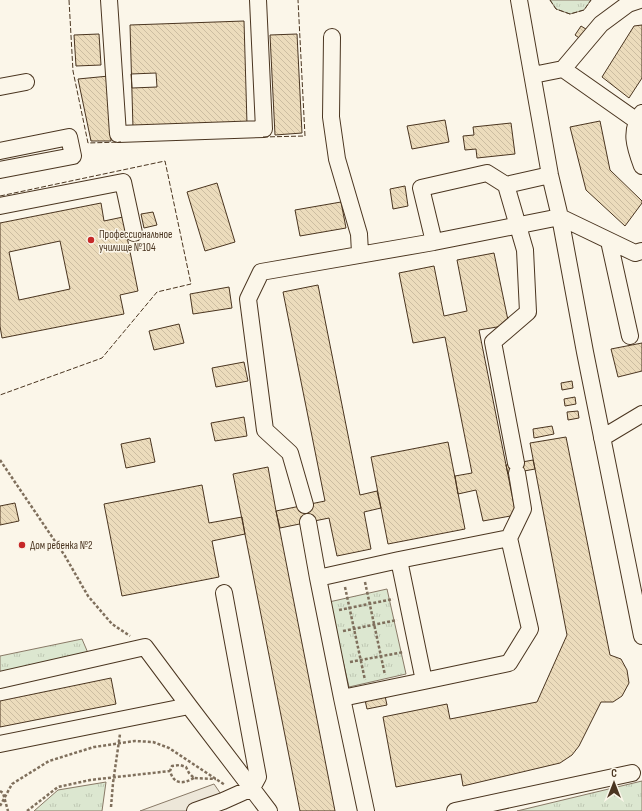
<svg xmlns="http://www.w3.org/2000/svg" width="642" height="811" viewBox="0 0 642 811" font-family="'Sofia Sans Condensed',sans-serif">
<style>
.grass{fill:url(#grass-tufts);stroke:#887966}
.parking{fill:#ede7d9;stroke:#887966}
.building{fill:url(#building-back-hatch);stroke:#4a3520;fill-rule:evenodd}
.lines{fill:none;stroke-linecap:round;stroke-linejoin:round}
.minor-casing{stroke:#4a3520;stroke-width:18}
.path{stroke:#7f6f5c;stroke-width:2.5;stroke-dasharray:3 2;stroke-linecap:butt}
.minor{stroke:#fbf6e9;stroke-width:16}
.fence{stroke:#4a3520;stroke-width:1;stroke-dasharray:5 2;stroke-linecap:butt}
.poi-dot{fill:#c62828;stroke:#fbf6e9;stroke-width:1.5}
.labels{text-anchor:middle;stroke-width:3;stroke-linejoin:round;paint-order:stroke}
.poi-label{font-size:11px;fill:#4a3520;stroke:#fbf6e9;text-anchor:start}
</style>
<defs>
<pattern id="grass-tufts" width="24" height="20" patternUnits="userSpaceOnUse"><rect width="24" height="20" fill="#dce7d0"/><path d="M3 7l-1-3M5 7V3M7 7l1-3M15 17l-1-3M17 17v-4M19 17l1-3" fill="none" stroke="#bec7b2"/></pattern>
<pattern id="building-back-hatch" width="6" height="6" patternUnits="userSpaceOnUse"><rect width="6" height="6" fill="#ecdcbc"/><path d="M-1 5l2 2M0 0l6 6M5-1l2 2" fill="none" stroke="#ccbda1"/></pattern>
</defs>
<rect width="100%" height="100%" fill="#fbf6e9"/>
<path class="grass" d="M550,0H591L584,10L570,14L556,9Z
M387,589L406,674L349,687L329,602Z
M82,639L91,660L0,680V656Z
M642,781V811H517Z
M106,782L102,811H34L58,790Z"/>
<path class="parking" d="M214,784L225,800L195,811H140Z"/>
<path class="building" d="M244,21L247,124L133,128L130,25Z
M642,25V78L629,98L602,77L634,26Z
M581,26L589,31L582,40L575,35Z
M99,34L101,65L76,66L74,35Z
M297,34L302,133L275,135L270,35Z
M156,73L157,87L132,88L131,74Z
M109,76L111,141H91L78,79Z
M445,120L449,142L412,149L407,126Z
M600,121L610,170L642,201V203L625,226L586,190L570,127Z
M511,123L515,154L477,158L476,149L465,150L463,136L474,135L473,127Z
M217,183L235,242L205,251L187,192Z
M405,186L408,206L393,209L390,189Z
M341,202L346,228L300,236L295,210Z
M101,203L104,221L123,217L138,291L120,295L124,314L2,338L0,326V223ZM60,241L70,289L19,300L9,252Z
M153,212L157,225L144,228L141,214Z
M494,253L509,325L479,330L516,515L483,521L476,490L458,494L455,476L472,473L445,337L413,343L399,273L434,266L444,316L467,311L457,260Z
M318,285L360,495L377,491L381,508L364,512L371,549L337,556L329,518L280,528L276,511L325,501L283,292Z
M229,287L232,308L193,314L190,294Z
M179,324L184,343L154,350L149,331Z
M642,343V371L618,377L611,349Z
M244,362L248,381L216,387L212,368Z
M572,381L573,388L562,390L561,383Z
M575,397L576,404L565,406L564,399Z
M578,411L579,418L568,420L567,412Z
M244,417L247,436L215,441L211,423Z
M552,426L554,434L534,438L533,429Z
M566,437L610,655L621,659L627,670L629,683L622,696L613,702H601L579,746L572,755L560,763L463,786L461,774L396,787L383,717L447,704L450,719L537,702L567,635L530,443Z
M150,438L155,462L126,468L121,444Z
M448,442L465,529L388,544L371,457Z
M533,460L535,469L508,474L506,465Z
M268,467L276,511L335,811H300L233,474Z
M202,485L209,523L242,517L245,534L212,541L219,577L122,596L104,504Z
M15,503L19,521L0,525V506Z
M111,678L116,704L0,727V701Z
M385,696L387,705L367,709L365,700Z"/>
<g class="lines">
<g class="minor-casing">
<path id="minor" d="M109,0L118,134L264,129L258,0
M519,0L550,175L560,217L585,352L642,636
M332,37L331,117L337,159L359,234L360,253
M563,69L637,121
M533,75L563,69L601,24L628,4L640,0
M0,87L26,82
M642,113C629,131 635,147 642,166
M0,151L69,137L73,156L0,170
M506,185L525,250L528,312L493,342L516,463
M0,206L123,182L134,233
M609,241L630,336
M434,242L421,188L487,173L506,185L550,175
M602,438L642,414
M305,505L290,453L265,430L248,299L261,272L434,242L560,217L635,253L642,251
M308,522L318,578L399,560
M509,538L399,560L424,681L509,663L530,629L509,538L523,509L517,473
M318,578L342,698
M0,680L145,647L189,706L269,811
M0,744L189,706
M195,811L223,801L252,788L258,777L224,593
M366,811L342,698L424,681
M455,811L632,773"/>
</g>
<path class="path" d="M0,460L65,556L88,596L112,624L130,636
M365,582L385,675
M345,587L365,680
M339,610L393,599
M343,631L397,620
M350,662L404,652
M194,778C183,784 174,785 170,771L172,766L180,765L186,767L189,773L194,778L216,779
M0,791L3,793L8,811
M0,806L12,784L49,761L94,747L135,741L153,742L169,748L225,785
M111,807L113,783L120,734
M27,811L58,787L90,780L170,771"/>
<use href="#minor" class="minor"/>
<path class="fence" d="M69,0L73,71L88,143L121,142
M550,0L556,9L570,14L584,10L591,0
M263,137L305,136L298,0
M0,196L165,161L191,284L157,292L102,358L0,395"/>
</g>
<g class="poi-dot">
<circle cx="91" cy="240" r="4"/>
<circle cx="22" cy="545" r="4"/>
</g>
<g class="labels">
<g class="poi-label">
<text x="99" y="238">Профессиональное<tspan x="99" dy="13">училище №104</tspan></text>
<text x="30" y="549">Дом ребенка №2</text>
</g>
</g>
<g transform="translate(614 783)" stroke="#fbf6e9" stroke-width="3" paint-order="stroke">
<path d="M0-3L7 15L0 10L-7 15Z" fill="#4a3520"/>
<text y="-6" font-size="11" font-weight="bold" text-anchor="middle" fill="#4a3520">С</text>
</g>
</svg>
